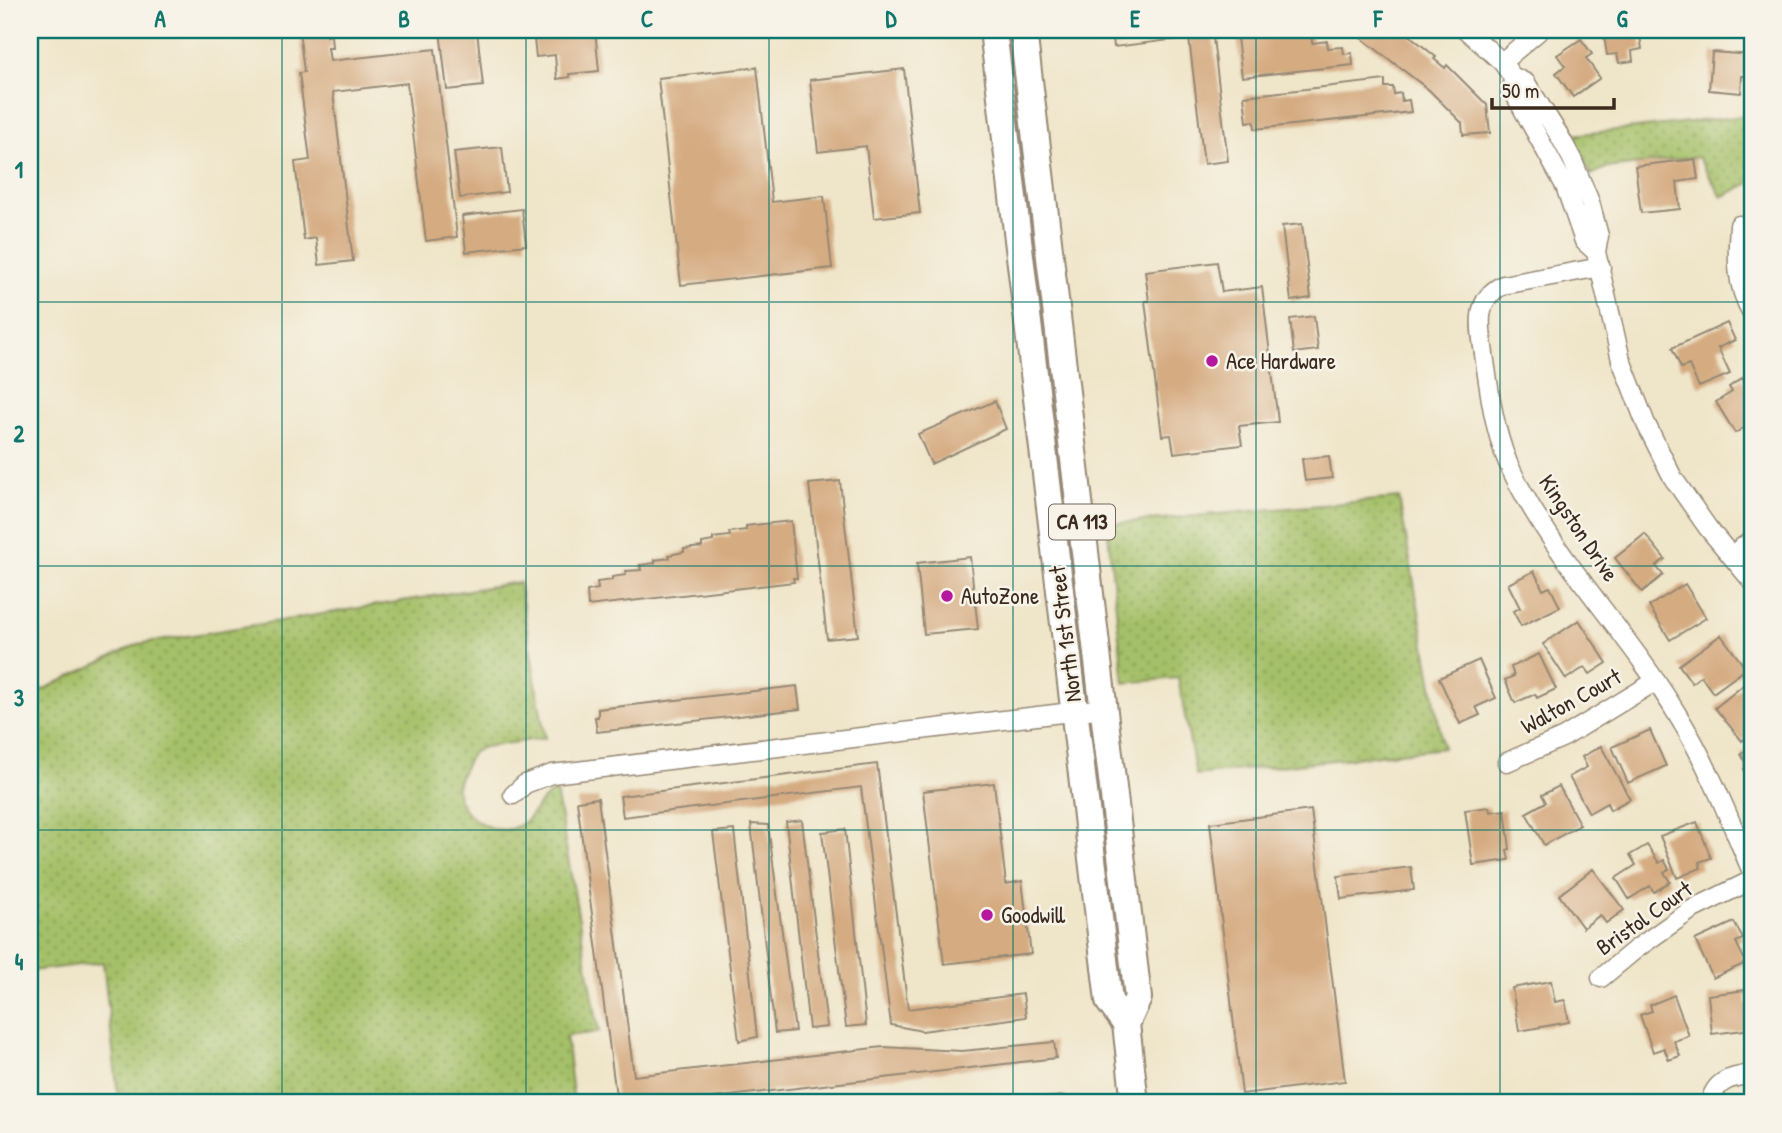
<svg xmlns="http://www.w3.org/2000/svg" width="1782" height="1133" viewBox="0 0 1782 1133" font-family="'Patrick Hand',sans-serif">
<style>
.grass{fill:url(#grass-dots);stroke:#707542;stroke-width:2}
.building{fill:#d5ac82}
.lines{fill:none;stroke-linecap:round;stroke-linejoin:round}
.street-casing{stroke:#958874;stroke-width:21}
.primary-casing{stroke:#958874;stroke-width:30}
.street{stroke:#fff;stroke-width:18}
.primary{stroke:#fff;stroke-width:26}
.grid{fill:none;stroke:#0f766e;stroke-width:2;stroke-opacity:0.55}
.poi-dot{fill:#b5179e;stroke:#f7f3e8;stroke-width:2.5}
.labels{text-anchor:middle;stroke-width:5;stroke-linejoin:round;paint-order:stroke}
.shield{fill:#f7f3e8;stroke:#73665b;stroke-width:2}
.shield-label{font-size:21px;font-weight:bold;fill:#3b2a1e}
.poi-label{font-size:23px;fill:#3b2a1e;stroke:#f7f3e8;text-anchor:start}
.street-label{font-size:23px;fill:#3b2a1e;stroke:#f7f3e8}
.neatline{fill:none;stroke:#0f766e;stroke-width:2.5}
.grid-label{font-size:23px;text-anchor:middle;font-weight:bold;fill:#0f766e}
</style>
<defs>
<pattern id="grass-dots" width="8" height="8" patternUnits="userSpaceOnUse" patternTransform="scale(1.75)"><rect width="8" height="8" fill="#a4c067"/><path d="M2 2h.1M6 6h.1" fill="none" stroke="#879c54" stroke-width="1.8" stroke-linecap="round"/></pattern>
</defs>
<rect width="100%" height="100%" fill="#f7f3e8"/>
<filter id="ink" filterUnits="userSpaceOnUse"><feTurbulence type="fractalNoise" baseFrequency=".0143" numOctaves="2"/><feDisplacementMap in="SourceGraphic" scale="14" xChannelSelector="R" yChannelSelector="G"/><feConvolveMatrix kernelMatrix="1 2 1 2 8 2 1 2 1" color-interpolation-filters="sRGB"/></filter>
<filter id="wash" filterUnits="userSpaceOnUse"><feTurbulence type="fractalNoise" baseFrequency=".00686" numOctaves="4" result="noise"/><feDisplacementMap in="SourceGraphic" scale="28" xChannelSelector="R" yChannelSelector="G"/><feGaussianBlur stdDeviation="1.57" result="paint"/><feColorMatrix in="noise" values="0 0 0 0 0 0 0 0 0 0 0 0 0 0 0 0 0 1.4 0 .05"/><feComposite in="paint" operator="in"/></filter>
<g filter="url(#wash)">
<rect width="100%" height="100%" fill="#efe5c9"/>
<path class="grass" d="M1752,115V182L1722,197L1698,157L1606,168L1591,175L1572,135Z
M1399,498L1443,748L1196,775L1178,678L1124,683L1107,524Z
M519,582L545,738L484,747L473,752C468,761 458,776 457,787C455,813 493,838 516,827C535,818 536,800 556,791L599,1032L566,1036L574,1103H119L103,962L30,971V696L138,644Z"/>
<g id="blocks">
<path class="building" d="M299,30H326L327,36L331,35L332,48H328L330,61L435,49L457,237L426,241L407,83L333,92L353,261L319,265L316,238L304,240L295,162L310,160L299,73L304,72Z
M477,30L483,86L447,90L440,31Z
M533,30H595L599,71L569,74L570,77L557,79L555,55L536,57Z
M1112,30H1178L1179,39L1114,47Z
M1188,30H1212L1228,161L1204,164Z
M1236,30H1289V34L1311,31L1312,43L1327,41L1328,48L1343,47L1344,54L1352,53L1353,65L1242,77Z
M1351,30H1403L1436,57L1434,59L1445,68L1447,65L1487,105L1490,133L1463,135L1462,123L1429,90Z
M1603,30H1639L1642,49L1632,51L1633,61L1619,63L1617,54L1607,55Z
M1581,39L1592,54L1586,58L1600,78L1573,97L1556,73L1565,66L1557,55Z
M1712,52L1752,55V76H1742L1741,93L1709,90Z
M757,67L772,202L824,196L832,268L681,285L658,78Z
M904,69L920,213L874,218L866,146L818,152L810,80Z
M1385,80V87H1393L1394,94L1401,93L1402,101L1409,100L1411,112L1255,129L1254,121L1247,122L1244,96Z
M502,147L507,192L460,198L454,152Z
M1695,159L1698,179L1677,182L1680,209L1641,213L1635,166Z
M522,209L526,245L466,252L462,216Z
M1302,224L1311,298L1291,301L1282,226Z
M1217,262L1222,292L1262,287L1278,422L1239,426L1242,445L1174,453L1171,435L1162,436L1145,301H1149L1145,271Z
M1314,316L1318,350L1294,353L1290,319Z
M1727,323L1735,340L1718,348L1730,374L1699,387L1689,365L1681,368L1672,348Z
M1742,378L1752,394V423L1735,433L1716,402L1732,392L1729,387Z
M995,401L1006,429L931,464L918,434Z
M1329,456L1332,478L1305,481L1302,459Z
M840,481L858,636L827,639L809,484Z
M791,521L797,578H793L794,582L588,606L587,591L598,589L597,582L612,580V577L626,575V571L641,570L640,565L655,563V560L670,558L669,555L684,552V549L702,547V543L713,541V538L730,536L729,532L746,530V526Z
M1645,534L1665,559L1656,566L1663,575L1642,592L1615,558Z
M970,557L978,629L924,634L917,563Z
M1534,571L1543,590L1550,587L1560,607L1521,626L1513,611L1520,608L1508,584Z
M1685,584L1706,618L1670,640L1649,606Z
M1579,620L1607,663L1590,674L1585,667L1566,679L1543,644Z
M1721,635L1746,669L1713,693L1701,676L1692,683L1679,665Z
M1539,654L1556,689L1537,698L1535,694L1515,703L1505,680L1514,676L1511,667Z
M1479,660L1496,698L1476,707L1480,715L1460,724L1439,678Z
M1746,683L1752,691V732L1742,741L1715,708Z
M797,686L800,709L597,732L595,717H598V709Z
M1650,730L1666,766L1628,783L1612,747Z
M1601,746L1630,799L1610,810L1607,803L1589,813L1569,777L1587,767L1582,757Z
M1752,748V785L1744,769L1747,767L1741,754Z
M877,764L908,1009L1023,994L1026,1017L922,1031L891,1025L861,787L623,817L620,796Z
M994,783L1006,884L1022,881L1031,954L944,964L923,791Z
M1559,786L1580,825L1544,845L1526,813L1546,802L1542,795Z
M598,798L634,1076L883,1047L962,1051L1054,1042L1056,1058L669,1103H617L577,801Z
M1489,807L1490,812L1505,810L1510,849L1507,850L1509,860L1473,865L1465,810Z
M1311,810L1345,1081L1242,1094L1210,823Z
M802,820L827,1027L809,1029L786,822Z
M1697,822L1711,858L1699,862L1701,868L1677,878L1660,836Z
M751,824L768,825L795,1031L775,1033Z
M845,829L866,1025L846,1027L822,832Z
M734,830L757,1037L739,1041L713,832Z
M1647,845L1659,863L1664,860L1669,869L1664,872L1670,882L1654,892L1650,886L1629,899L1616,878L1636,865L1630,855Z
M1411,867L1414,890L1341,899L1338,876Z
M1593,869L1624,910L1606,923L1600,915L1583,928L1559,895Z
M1734,922L1743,939L1736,942L1746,963L1713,978L1695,940Z
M1551,981L1555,1002L1565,1000L1569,1022L1519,1031L1512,988Z
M1746,990L1747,1005L1752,1004V1029L1712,1034L1708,995Z
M1674,995L1689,1036L1674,1041L1680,1056L1669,1060L1664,1048L1653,1052L1640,1015L1652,1011L1650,1005Z
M1065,1096L1066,1103H1021V1100Z"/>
</g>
</g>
<g filter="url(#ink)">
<use href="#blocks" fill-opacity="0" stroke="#958874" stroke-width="2"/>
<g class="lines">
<g class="street-casing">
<path id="street" d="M1466,30L1502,62L1512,76L1526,83L1559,135L1572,159L1590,202L1599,236L1596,252L1621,360L1646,424L1673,478L1708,528L1752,581
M1502,62L1540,30
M1512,76L1514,93L1565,186L1584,241L1596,252
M1739,225C1737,256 1735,285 1752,313
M1601,267L1503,285C1474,299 1480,327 1484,354C1489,389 1494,430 1508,463C1548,552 1626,629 1677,714C1708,764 1729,818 1752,872
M1732,555L1752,540
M1507,762L1564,737L1656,681
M513,795L525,784L552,774L1104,708
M1601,978L1636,949L1691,910L1752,880
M1710,1103C1715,1080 1731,1077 1752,1074"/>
</g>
<g class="primary-casing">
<path id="primary" d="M993,30L1109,1001L1126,1024L1135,1103
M1023,30L1138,998L1126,1024"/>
</g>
<use href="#street" class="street"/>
<use href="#primary" class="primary"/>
</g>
</g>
<path class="grid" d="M282,30V1103M526,30V1103M769,30V1103M1013,30V1103M1256,30V1103M1500,30V1103M30,302H1752M30,566H1752M30,830H1752"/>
<g class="poi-dot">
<circle cx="1212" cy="361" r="7"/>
<circle cx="947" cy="596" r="7"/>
<circle cx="987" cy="915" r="7"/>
</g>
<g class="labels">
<rect class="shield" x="1049" y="504.5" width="66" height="35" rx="5"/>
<g class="shield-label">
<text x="1082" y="529">CA 113</text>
</g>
<g class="poi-label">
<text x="1226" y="369">Ace Hardware</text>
<text x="961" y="604">AutoZone</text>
<text x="1001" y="923">Goodwill</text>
</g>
<g class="street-label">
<text transform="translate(1579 528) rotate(56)" y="8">Kingston Drive</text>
<text transform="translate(1065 634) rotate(-97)" y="8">North 1st Street</text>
<text transform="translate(1571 701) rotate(-29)" y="8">Walton Court</text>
<text transform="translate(1644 918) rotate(-35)" y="8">Bristol Court</text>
</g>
</g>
<rect width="1782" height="1133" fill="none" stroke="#f7f3e8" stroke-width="77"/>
<path d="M1492 98v10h122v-10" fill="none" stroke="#3b2a1e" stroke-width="3.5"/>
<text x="1502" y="98" font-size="21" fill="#3b2a1e" stroke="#f7f3e8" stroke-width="5" paint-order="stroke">50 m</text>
<rect x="38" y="38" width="1706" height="1056" class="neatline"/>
<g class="grid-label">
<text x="160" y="27">A</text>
<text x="404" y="27">B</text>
<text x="647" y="27">C</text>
<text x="891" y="27">D</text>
<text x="1135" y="27">E</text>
<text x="1378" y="27">F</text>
<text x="1622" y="27">G</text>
<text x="19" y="178">1</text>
<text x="19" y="442">2</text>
<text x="19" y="706">3</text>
<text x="19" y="970">4</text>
</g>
</svg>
